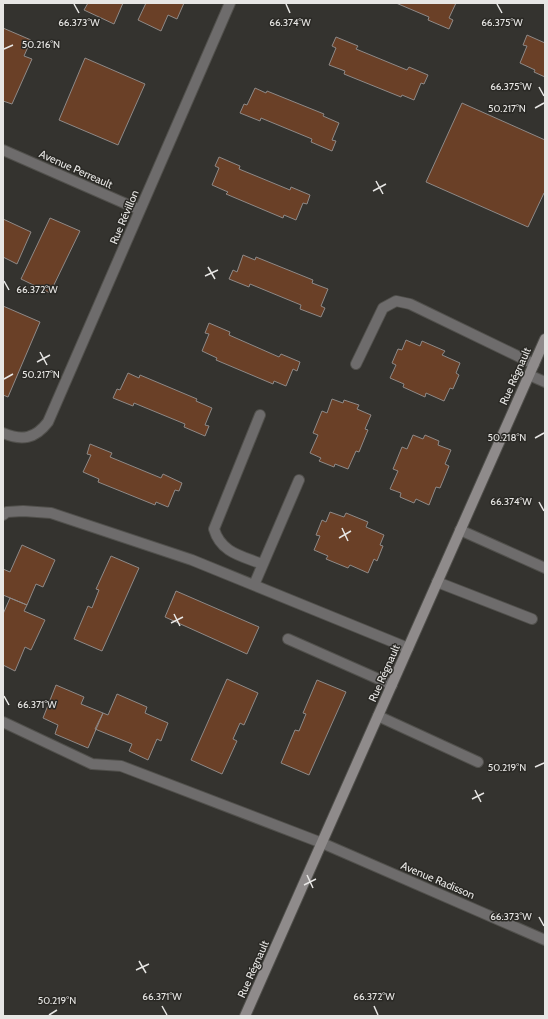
<svg xmlns="http://www.w3.org/2000/svg" width="548" height="1019" viewBox="0 0 548 1019" font-family="Cabin,sans-serif">
<style>
.building{fill:#6a4027;stroke:#8e8987}
.lines{fill:none;stroke-linecap:round;stroke-linejoin:round}
.street-casing{stroke:#51504c;stroke-width:12}
.secondary-casing{stroke:#51504c;stroke-width:12}
.street{stroke:#6e6c6c;stroke-width:10}
.secondary{stroke:#8f8b8b;stroke-width:10}
.ticks{fill:none;stroke:#e7e6e4;stroke-width:1.5}
.labels{text-anchor:middle;stroke-width:3;stroke-linejoin:round;paint-order:stroke}
.street-label{font-size:11px;fill:#e7e6e4;stroke:#2a2925}
.ticks-label{font-size:10px;text-anchor:middle;fill:#e7e6e4;stroke:#2a2925;stroke-width:3;stroke-linejoin:round;paint-order:stroke}
</style>
<rect width="100%" height="100%" fill="#34332f"/>
<path class="building" d="M88,3H123L114,24L84,10Z
M146,3H184L177,19L168,15L161,31L138,20Z
M396,3H456L449,18L453,20L449,29L428,20L429,17Z
M3,28L31,40L24,56L32,59L12,104L3,101Z
M527,35L545,43V77L534,72L535,70L520,63L527,46L523,45Z
M336,37L358,46L356,49L407,70L409,67L428,75L424,84L421,83L414,100L402,95L401,97L344,74L345,71L329,65L336,48L332,46Z
M85,58L145,84L118,145L59,120Z
M255,88L266,93L267,91L324,114L323,116L339,123L332,140L336,141L332,151L311,142L312,139L261,118L260,121L240,113L244,104L247,105Z
M462,103L545,140V194L544,193L528,227L426,182Z
M219,157L240,166L239,169L290,190L291,187L310,195L307,204L303,203L296,220L284,215L283,218L226,194L228,192L212,185L219,168L215,166Z
M50,218L80,231L50,293L21,279Z
M3,219L31,232L17,264L3,257Z
M243,255L255,260L256,257L313,280L312,283L328,289L321,306L325,308L321,317L300,309L301,305L250,284L249,287L229,279L233,270L237,272Z
M3,306L40,322L8,397L3,395Z
M209,323L230,332L229,335L279,357L281,354L300,362L297,371L293,369L286,386L274,381L273,384L216,360L217,358L202,351L209,334L205,333Z
M406,340L420,346L422,341L445,351L442,355L460,363L456,373L459,375L453,389L450,388L444,401L426,393L425,397L403,387L404,384L390,378L396,365L392,363L398,349L402,350Z
M128,373L139,378L140,375L197,399L196,401L212,408L205,425L209,426L205,436L184,427L185,424L134,403L133,406L113,398L117,389L120,390Z
M332,399L343,403L344,400L359,405L357,409L371,415L365,429L368,430L359,452L356,451L348,469L335,464L334,467L319,461L321,458L310,453L318,435L313,433L322,411L327,413Z
M413,435L423,439L425,435L439,441L438,445L451,450L445,464L449,466L440,488L436,487L429,505L416,499L414,503L400,497L401,493L390,489L398,471L393,469L402,447L407,449Z
M90,444L112,453L110,457L161,478L163,474L182,483L179,491L175,490L168,507L156,502L155,505L98,482L99,479L83,472L91,455L87,454Z
M330,512L344,517L346,513L368,522L366,527L384,535L380,545L383,546L377,561L374,559L368,573L350,565L348,568L326,559L328,556L314,550L320,536L316,535L322,520L326,522Z
M22,545L55,560L43,587L36,584L27,605L3,595V569L10,572Z
M111,556L139,568L102,651L74,639L88,606L92,608L99,590L96,589Z
M176,591L259,627L247,654L165,617Z
M10,598L27,605L24,611L45,620L31,650L25,647L15,671L3,665V614Z
M227,679L258,693L244,725L240,723L233,739L237,741L222,774L191,760Z
M317,680L346,692L309,775L281,763L295,730L299,731L306,714L303,713Z
M56,685L84,697L81,704L103,713L88,748L55,734L58,725L43,718Z
M117,694L147,707L145,713L168,723L161,741L157,739L148,760L129,751L132,744L95,729L103,713L108,715Z"/>
<g class="lines">
<g class="street-casing">
<path id="street" d="M3,150L140,210
M356,364L383,308L396,301L410,304L534,364
M529,375L545,382
M260,415L214,529C221,553 242,556 262,564
M3,433C22,441 35,439 48,422L230,3
M3,515L7,512L23,511L51,513L192,560L408,648
M460,530L545,568
M437,582L532,619
M254,585L299,480
M288,639L392,685
M378,716L478,762
M3,722L92,764L121,766L322,843L545,940"/>
</g>
<g class="secondary-casing">
<path id="secondary" d="M245,1016L545,339"/>
</g>
<use href="#street" class="street"/>
<use href="#secondary" class="secondary"/>
</g>
<path class="ticks" d="M74,4L79,13M286,4L290,13M497,4L502,13M4,49L13,45M539,87L544,96M535,108L544,103M376,181L383,194M373,191L386,184M208,267L215,279M205,276L218,270M4,281L9,290M40,352L47,365M37,362L50,355M4,379L13,374M535,438L544,433M539,502L544,511M342,528L348,541M339,538L351,531M174,614L180,626M171,623L183,617M4,696L9,705M535,767L544,763M475,790L481,802M472,799L484,793M307,875L313,888M304,885L316,879M539,917L544,926M139,961L146,973M136,970L149,964M162,1006L167,1015M374,1006L378,1015M49,1015L57,1010"/>
<g class="labels">
<g class="street-label">
<text transform="translate(76 169) rotate(24)" y="4">Avenue Perreault</text>
<text transform="translate(124 217) rotate(-67)" y="4">Rue Révillon</text>
<text transform="translate(515 376) rotate(-66)" y="4">Rue Régnault</text>
<text transform="translate(384 673) rotate(-66)" y="4">Rue Régnault</text>
<text transform="translate(438 880) rotate(23)" y="4">Avenue Radisson</text>
<text transform="translate(253 969) rotate(-66)" y="4">Rue Régnault</text>
</g>
</g>
<g class="ticks-label">
<text x="79" y="26">66.373°W</text>
<text x="290" y="26">66.374°W</text>
<text x="502" y="26">66.375°W</text>
<text x="41" y="48">50.216°N</text>
<text x="511" y="90">66.375°W</text>
<text x="507" y="112">50.217°N</text>
<text x="37" y="293">66.372°W</text>
<text x="41" y="378">50.217°N</text>
<text x="507" y="441">50.218°N</text>
<text x="511" y="505">66.374°W</text>
<text x="37" y="708">66.371°W</text>
<text x="507" y="771">50.219°N</text>
<text x="511" y="920">66.373°W</text>
<text x="162" y="1000">66.371°W</text>
<text x="374" y="1000">66.372°W</text>
<text x="57" y="1004">50.219°N</text>
</g>
<rect width="548" height="1019" fill="none" stroke="#e7e6e4" stroke-width="8"/>
</svg>
